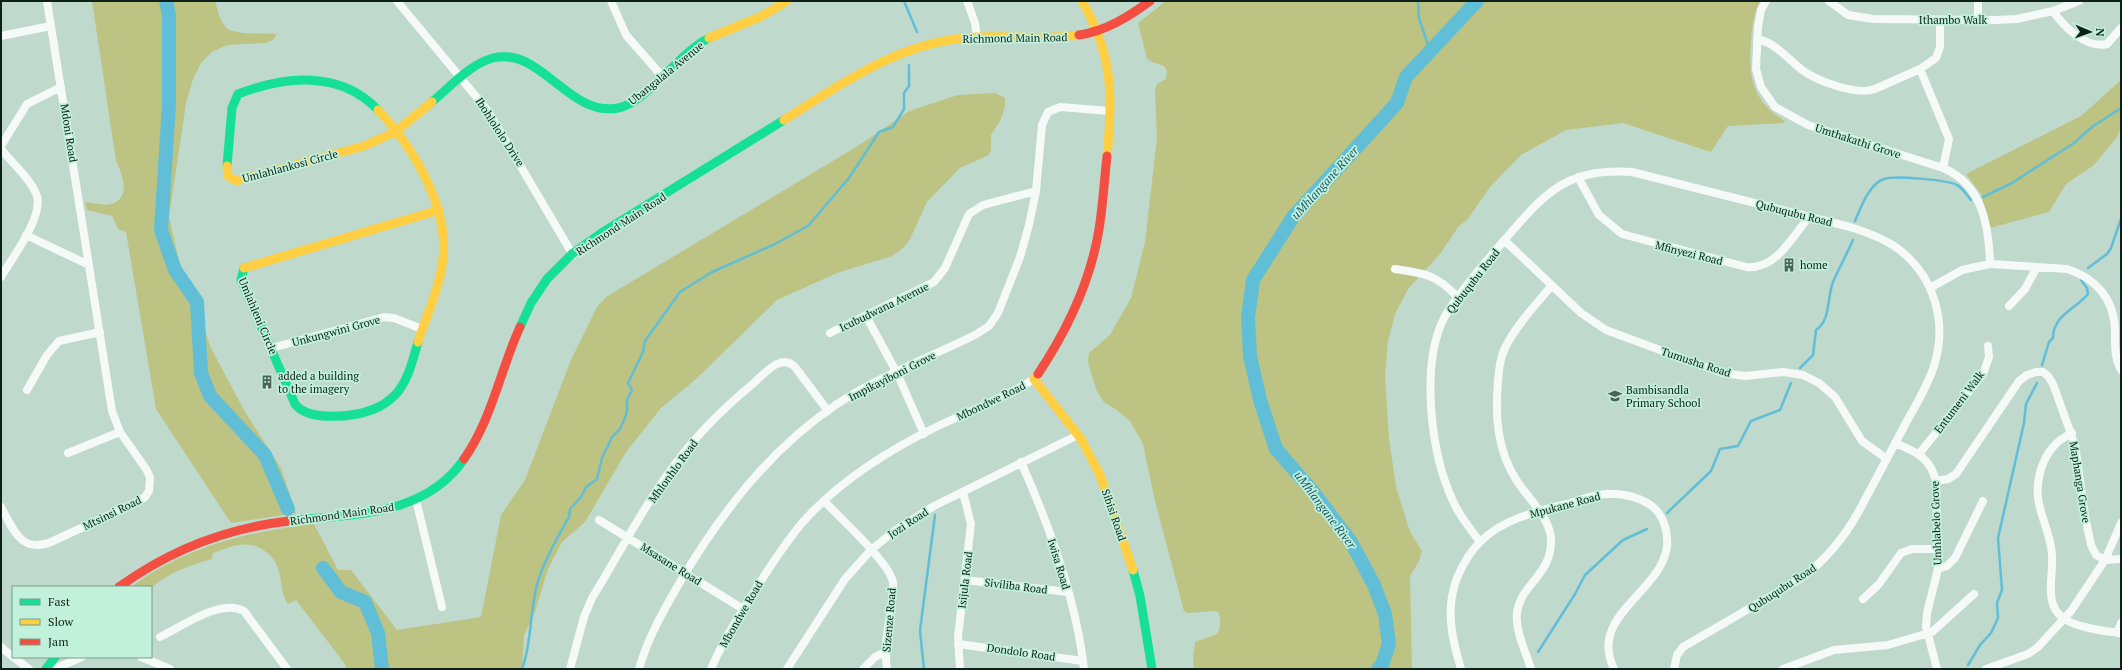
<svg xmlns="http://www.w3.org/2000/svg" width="2122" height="670" viewBox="0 0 2122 670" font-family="'PT Serif',serif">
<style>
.green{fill:#bdc382}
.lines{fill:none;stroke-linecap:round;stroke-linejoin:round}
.stream{stroke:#60bed6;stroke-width:2.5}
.river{stroke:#60bed6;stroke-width:14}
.street{stroke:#f5f9f7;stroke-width:8}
.fast{stroke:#16e098;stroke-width:9}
.slow{stroke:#ffcf43;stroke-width:9}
.jam{stroke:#f24e42;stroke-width:9}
.labels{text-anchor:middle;stroke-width:3.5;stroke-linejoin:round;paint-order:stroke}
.street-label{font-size:11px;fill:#0e2119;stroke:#c1f1da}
.poi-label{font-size:11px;fill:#0e2119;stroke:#c1f1da;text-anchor:start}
.water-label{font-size:12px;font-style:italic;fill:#18596e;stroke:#c1f1da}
</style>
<rect width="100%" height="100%" fill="#bfd9cc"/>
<path class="green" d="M92,1H215C218,10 220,23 228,29C236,35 267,33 277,34L273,40L266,43L227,45L212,52L201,63L193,79L186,103L169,217L178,257L211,348L245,412L281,468L296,513L231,523L156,409L126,232L118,229L112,216L87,210L85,202C93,203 104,206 111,204C132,199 122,173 116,161Z
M1166,1H1760C1753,15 1752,28 1751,43C1748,77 1753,102 1785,121L1783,123L1728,126L1711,152L1623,123L1566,130L1521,155L1490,187L1467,220L1459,226L1440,254L1408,289L1395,314L1388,341L1385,376L1389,439L1396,487L1410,532L1422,551L1419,561L1410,576L1412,669H1194L1193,658L1195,642L1217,634C1221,628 1221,618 1218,612L1214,611L1188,613L1184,611L1155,501L1143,444L1130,421L1117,410L1104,402L1101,398L1096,389L1088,362L1089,353L1110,335L1131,298L1145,242L1157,138L1155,90L1157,84L1166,79L1167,71L1164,66L1152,62L1147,59L1138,23Z
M2121,80V127L2117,137L2094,165L2066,184L2049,212L1990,228L1981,194L1966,174L2081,116Z
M995,93L1005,98V107L1000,121L991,135V150L989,155L960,168L927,202L910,239L903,248L892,256L837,273L777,300L696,379L661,408L626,452L585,522L562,542L548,569L535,612L524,635L522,669H347L345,664L296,600L288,604C280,590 283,586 279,572C275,554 257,542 239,545C231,546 221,550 213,553L212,559C191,565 166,573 151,589V587H131C187,546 247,532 314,524L338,570H351L397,630L481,617L501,515L525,480L571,360L597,307L606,297L861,144L909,111L958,95Z"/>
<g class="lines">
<path class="stream" d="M904,1L917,32
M1418,1L1419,18L1430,51L1424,58
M1983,197L2012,183L2074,143L2092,127L2121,108
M1855,221C1861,207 1869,184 1884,179C1894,175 1947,180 1957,185C1962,187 1967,196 1971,200
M2088,268L2107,254L2111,248L2121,219
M2042,365L2049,342L2053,338C2053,315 2076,309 2088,294L2087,288L2081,280
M1800,368L1813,355L1816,330C1831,320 1827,297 1833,282C1839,268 1847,254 1853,240
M1667,513L1711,471L1720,449L1738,446L1751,421L1780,410L1791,383
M1538,652L1575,594L1585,575L1623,540L1647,529
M1968,665L1980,645L1991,633L1998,618L1997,603L2002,590L1998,538L2024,423L2026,404L2037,383
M522,669C533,640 529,607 539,578C546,557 558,536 569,517L570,509L581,497L586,487L597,479L602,458L612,437L620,429L625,418L627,411V400L632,390L628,383L643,352L645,341L680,292L712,272L773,245L808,226L849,178L879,132L893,127L904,109V93L909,86V65
M924,669L920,631L922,615L935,515"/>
<path class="river" d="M166,1L169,15V104L161,230L175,270L197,302L201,373L210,396L265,455L288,509
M323,568L341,592L365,602L378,633L382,669
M1378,669L1382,665L1389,644L1385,614L1374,585L1351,542L1310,488L1276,449L1260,400L1250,356L1248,318L1253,280L1293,217L1397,103L1406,77L1477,1"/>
<path class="street" d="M397,1L488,111L573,255
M611,1L626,35L661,75
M967,1L975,23L977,37
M1766,1L1761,10L1758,27L1756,69L1761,87L1775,107L1808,125L1943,168C1982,184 1989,225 1990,264
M1829,1L1848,15L1873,19L1996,20L2017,19L2053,11L2079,1
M1978,1V20
M2053,11C2064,27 2086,49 2107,44L2121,28
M1,36L51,26
M1757,39C1776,43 1787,58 1802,70C1817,81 1857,96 1875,89L1920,69L1936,58L1940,47V20
M1920,69L1949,139L1943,168
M1,146L27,104L61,87
M1,149C12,163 31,179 37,196C43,218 12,258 1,277
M1578,177L1599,215L1622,234L1746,267C1776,270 1792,237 1809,217
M26,235L89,265
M1504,240L1581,313L1606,330L1722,373L1745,376L1783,372L1803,375L1819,383L1835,397L1862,441L1887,459
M1395,269C1424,273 1438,275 1458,298
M1930,288L1962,270L1990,264L2067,269C2096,278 2114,299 2115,330C2115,343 2114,358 2121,370
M2009,306L2025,289L2037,267
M866,316L897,373L924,434
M830,333L934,282L945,268L969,214L983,205L1036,191
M272,348L384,317L394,318L422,329
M27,390L47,355L59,341L100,332
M2072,433C2056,441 2047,451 2041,469C2030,506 2049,521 2052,554C2054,575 2043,603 2063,618C2074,627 2107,632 2121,633
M1895,443C1916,452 1930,457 1936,481L1938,569L1927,613L1926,627L1937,669
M68,453L120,432
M1919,454L1983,374L1989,357L1988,346
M1021,462C1050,527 1076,598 1084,669
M1936,481L1948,479L1956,474L2019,381L2027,375L2036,372H2043L2048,376L2053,384L2075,445L2085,516L2091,545L2096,555L2105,560L2121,559
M416,500L442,607
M824,501C839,517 892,565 893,583C894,613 882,636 887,669
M1,507C13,529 21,554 51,542L137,502L145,497L149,491L150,477L146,469L120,432L112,411L47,1
M599,520L743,609
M1480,542C1471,529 1459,516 1453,501C1431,454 1420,366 1444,318C1457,294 1489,258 1507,237C1546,192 1568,167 1632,172L1850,227C1866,232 1883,238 1897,248C1934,275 1948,322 1934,366C1928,385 1917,403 1907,421C1891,451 1875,481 1859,511C1844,538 1825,561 1800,579L1683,647L1677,655L1674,669
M1938,569L1947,566L1955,558L1983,501
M965,580L1068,592
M1863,599L1879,584L1901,553L1912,549H1938
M2117,633L2121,623
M160,637C181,627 221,598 244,611L287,669
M958,644L1083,661
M1,647L13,657
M13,657L29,669
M141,657L170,669
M54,669L82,657
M570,669L584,617L592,598C617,558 638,516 665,478C690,441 721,410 755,382C765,373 781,353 795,367L828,411
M639,669C648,637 664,610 680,582C721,513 770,449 837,404C878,377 930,357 975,335L989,326L998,313L1020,257L1029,225L1036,191L1042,125L1048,112L1060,107L1110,111
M711,669C721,645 735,622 749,600C765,574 782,547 802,523C838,482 887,451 936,427C969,411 1003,399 1034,379
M787,669L845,579L871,550L893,532L934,506L1078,435
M863,669L875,657L885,652
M960,669L958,637L971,524L963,492
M1461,669C1452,639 1445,609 1457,578C1462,566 1471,551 1480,542C1502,519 1538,511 1567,504C1580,500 1593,495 1606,494C1623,493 1647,498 1658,512C1666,523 1668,534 1667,547C1660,594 1588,615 1614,669
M1531,669C1526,652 1515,631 1517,613C1520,584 1553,575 1551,538C1549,517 1528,498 1517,481C1497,451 1495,416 1498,382C1499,370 1500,357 1506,346C1517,324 1536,305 1551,286
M1783,669L1834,650L1888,645L1932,632L1974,594
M1986,669L2028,654L2038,647L2071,611L2105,560L2121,523"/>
<path class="fast" d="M432,102C450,87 470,64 493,58C541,46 568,117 618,108C646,103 682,50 709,38
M227,166L232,108L238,94C285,76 340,70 378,110
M244,268L241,280L295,404C308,422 355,417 374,409C382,406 389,401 395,395C408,382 413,359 418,342
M520,327L531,303L547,279L572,254L603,232L784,120
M289,521C351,514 425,517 464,459
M1133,570L1140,596L1152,669
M46,669L55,657"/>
<path class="slow" d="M1082,1C1113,55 1113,96 1107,156
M709,38L762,16L787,1
M378,110C414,148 452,211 442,266C438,292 426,317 418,342
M784,120C841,84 895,45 964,38C1002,34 1041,41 1079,35
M227,166L228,176L236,181L364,146L395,132L432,102
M244,268L439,210
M1038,374L1034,379L1081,439L1100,475L1133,570"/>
<path class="jam" d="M1079,35C1106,31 1128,17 1150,1
M1038,374C1066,332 1089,284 1098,235C1103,208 1104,182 1107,156
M464,459C492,419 500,371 520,327
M119,587C170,550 227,528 289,521"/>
</g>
<defs>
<g id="building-bare" transform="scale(1.08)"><path d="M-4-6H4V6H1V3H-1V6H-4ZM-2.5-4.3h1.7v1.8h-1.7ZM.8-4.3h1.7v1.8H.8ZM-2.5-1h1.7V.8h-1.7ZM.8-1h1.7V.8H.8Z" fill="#4c6158" stroke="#c1f1da" stroke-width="2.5" paint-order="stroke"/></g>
<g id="school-bare" transform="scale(1.08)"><path d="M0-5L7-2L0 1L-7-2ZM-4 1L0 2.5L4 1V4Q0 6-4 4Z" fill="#4c6158" stroke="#c1f1da" stroke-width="2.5" paint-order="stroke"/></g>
</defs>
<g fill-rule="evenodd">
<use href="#building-bare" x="1789" y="265"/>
<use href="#building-bare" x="267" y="382"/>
<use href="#school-bare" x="1615" y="396"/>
</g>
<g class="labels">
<g class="street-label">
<text x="1953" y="24">Ithambo Walk</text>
<text transform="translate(1015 38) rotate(-1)" y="4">Richmond Main Road</text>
<text transform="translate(666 73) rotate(-39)" y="4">Ubangalala Avenue</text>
<text transform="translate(500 132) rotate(57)" y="4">Ibohlololo Drive</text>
<text transform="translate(69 133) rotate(81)" y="4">Mdoni Road</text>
<text transform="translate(1858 141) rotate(18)" y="4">Umthakathi Grove</text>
<text transform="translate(290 166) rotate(-15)" y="4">Umlahlankosi Circle</text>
<text transform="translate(1794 213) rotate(14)" y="4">Qubuqubu Road</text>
<text transform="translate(621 224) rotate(-33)" y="4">Richmond Main Road</text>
<text transform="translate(1689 253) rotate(14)" y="4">Mfinyezi Road</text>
<text transform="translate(1473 281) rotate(-52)" y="4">Qubuqubu Road</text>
<text transform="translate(884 307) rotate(-26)" y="4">Icubudwana Avenue</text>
<text transform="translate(258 316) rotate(67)" y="4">Umlahleni Circle</text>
<text transform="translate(336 331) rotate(-15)" y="4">Unkungwini Grove</text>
<text transform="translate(1696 362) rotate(18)" y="4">Tumusha Road</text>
<text transform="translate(892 376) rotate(-27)" y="4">Impikayiboni Grove</text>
<text transform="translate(991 401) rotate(-26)" y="4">Mbondwe Road</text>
<text transform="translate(1959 402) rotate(-53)" y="4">Entumeni Walk</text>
<text transform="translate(673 471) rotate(-54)" y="4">Mhlonhlo Road</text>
<text transform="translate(2080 482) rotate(81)" y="4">Maphanga Grove</text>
<text transform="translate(1565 505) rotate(-15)" y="4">Mpukane Road</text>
<text transform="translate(112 513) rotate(-26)" y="4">Mtsinsi Road</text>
<text transform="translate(342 514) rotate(-8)" y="4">Richmond Main Road</text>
<text transform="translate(1114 515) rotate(71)" y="4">Sibisi Road</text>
<text transform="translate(908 523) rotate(-33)" y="4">Jozi Road</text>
<text transform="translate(1936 523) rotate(-92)" y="4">Umhlabelo Grove</text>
<text transform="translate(671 564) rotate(32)" y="4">Msasane Road</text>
<text transform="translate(1059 564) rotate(73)" y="4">Iwisa Road</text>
<text transform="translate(965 580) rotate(-83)" y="4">Isijula Road</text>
<text transform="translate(1016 586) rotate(7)" y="4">Siviliba Road</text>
<text transform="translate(1782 588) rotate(-33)" y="4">Qubuqubu Road</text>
<text transform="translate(741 614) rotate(-60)" y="4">Mbondwe Road</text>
<text transform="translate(889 620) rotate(-85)" y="4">Sizenze Road</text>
<text transform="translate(1021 652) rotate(8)" y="4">Dondolo Road</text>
</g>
<g class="poi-label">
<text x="1800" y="269">home</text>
<text x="278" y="380">added a building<tspan x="278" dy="13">to the imagery</tspan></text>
<text x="1626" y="394">Bambisandla<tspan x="1626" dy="13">Primary School</tspan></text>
</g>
<g class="water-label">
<text transform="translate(1325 183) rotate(-48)" y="4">uMhlangane River</text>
<text transform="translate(1325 510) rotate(53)" y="4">uMhlangane River</text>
</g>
</g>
<rect width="2122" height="670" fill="none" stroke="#0e2119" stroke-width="4"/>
<rect x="12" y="586" width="140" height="72" fill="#c1f1da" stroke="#799e8d"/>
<rect x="20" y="599" width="20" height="6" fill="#16e098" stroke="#799e8d"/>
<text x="48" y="606" font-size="12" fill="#0e2119">Fast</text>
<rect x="20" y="619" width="20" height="6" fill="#ffcf43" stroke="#799e8d"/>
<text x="48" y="626" font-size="12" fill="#0e2119">Slow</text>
<rect x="20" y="639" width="20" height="6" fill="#f24e42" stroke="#799e8d"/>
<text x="48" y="646" font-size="12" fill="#0e2119">Jam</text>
<g transform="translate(2090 32) rotate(92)" stroke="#c1f1da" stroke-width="3" paint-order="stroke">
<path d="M0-3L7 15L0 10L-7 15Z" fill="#0e2119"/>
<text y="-6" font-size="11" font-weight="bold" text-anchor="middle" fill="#0e2119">N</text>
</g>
</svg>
